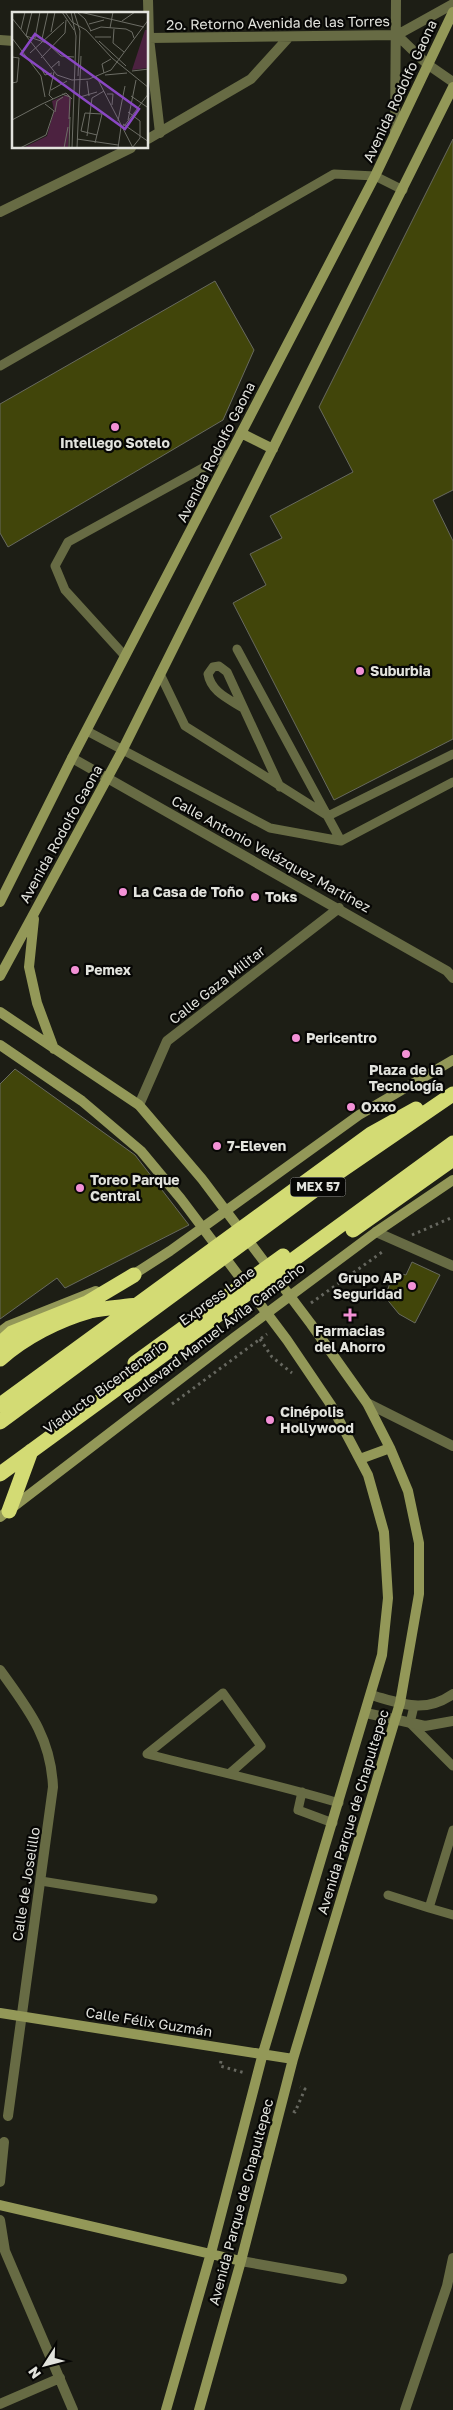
<svg xmlns="http://www.w3.org/2000/svg" width="453" height="2410" viewBox="0 0 453 2410" font-family="'Golos Text',sans-serif">
<style>
.building{fill:#41450a;stroke:#686a5f}
.lines{fill:none;stroke-linecap:round;stroke-linejoin:round}
.path{stroke:#676860;stroke-width:3;stroke-dasharray:2.5 4;stroke-linecap:butt}
.lane{stroke:#676b44;stroke-width:9}
.street{stroke:#676b44;stroke-width:10}
.secondary{stroke:#939858;stroke-width:10}
.highway{stroke:#d3db74;stroke-width:15}
.poi-dot{fill:#f391d6;stroke:#070705;stroke-width:2}
.labels{text-anchor:middle;stroke-width:4.5;stroke-linejoin:round;paint-order:stroke}
.shield{fill:#070705;stroke:#a0a19c;stroke-width:1}
.shield-label{font-size:12px;font-weight:bold;fill:#e2e3dd}
.street-label{font-size:14px;fill:#e2e3dd;stroke:#070705}
.poi-label{font-size:14px;font-weight:bold;fill:#e2e3dd;stroke:#070705;text-anchor:start}
.inset-road{fill:none;stroke:#6c6d65;stroke-width:1}
.view{fill:#8a47c4;fill-opacity:0.15;stroke:#8a47c4;stroke-width:2.5}
.inset-edge{fill:none;stroke:#e2e3dd;stroke-width:2.5}
</style>
<rect width="100%" height="100%" fill="#1d1e15"/>
<path class="building" d="M453,139V490L433,500L453,541V739L334,800L233,603L266,585L250,554L282,538L270,516L353,472L319,407Z
M215,281L254,350L223,420L8,547L0,533V404Z
M15,1069L135,1155L189,1225L65,1288L57,1278L0,1319V1084Z
M412,1262L440,1275L415,1323L399,1314L385,1297L394,1272L406,1275Z"/>
<g class="lines">
<path class="path" d="M412,1235L453,1217
M311,1303L385,1250
M260,1339L272,1357L292,1373
M172,1404L267,1334
M221,2061L220,2066L245,2073
M293,2111L295,2112L305,2089L300,2087"/>
<path class="lane" d="M0,366L334,174L375,176L403,190
M237,649L341,841
M125,656L65,590L55,566L68,542L230,453
M160,674L185,726L328,816L453,754
M243,708C229,699 211,692 208,674L213,667L219,666L227,672L280,787
M87,731L270,828L341,841L453,782
M414,1706L410,1723L453,1766
M229,1774L261,1746L223,1693L147,1754C211,1770 276,1784 339,1803
M302,1792L298,1810L333,1823
M453,1830L429,1908L453,1915
M41,1881L153,1899
M388,1895L429,1908"/>
<path class="street" d="M148,0L149,38L160,133
M397,35L453,4
M148,38L397,35L427,64L453,82
M0,40L14,41
M395,133L396,0
M148,139L251,79L289,37
M0,212L131,148
M72,758L447,971L453,978
M139,1105L167,1041L339,908
M376,1232L453,1266
M367,1403L453,1446
M0,1670C28,1709 51,1737 53,1787L8,2116
M371,1695C403,1704 424,1714 453,1694
M366,1713L425,1726L453,1721
M0,2182L4,2142
M0,2220L5,2251L73,2410
M241,2261L342,2279
M0,2404L60,2378
M405,2410L447,2286L453,2258"/>
<path class="secondary" d="M241,433L273,449
M0,902L72,758L375,176L453,12
M34,919L29,967L37,1003L54,1049
M0,976L122,751L453,87
M0,1012L139,1105L202,1179L311,1324L367,1403L390,1448L408,1491L419,1543V1594L400,1703L293,2059L241,2261L199,2410
M0,1045L82,1101L141,1151L181,1199L287,1340L331,1405L368,1475L384,1532L388,1598L382,1655L263,2053L211,2253L166,2410
M128,1278L170,1251L359,1115L453,1060
M0,1332L8,1326L96,1291
M360,1459L390,1448
M0,1517L235,1337L376,1232L453,1180
M0,2013L293,2059
M0,2205L241,2261"/>
<path class="highway" d="M353,1230L453,1159
M0,1344L12,1333L87,1303L134,1275
M0,1359C25,1337 58,1320 90,1311C105,1308 122,1307 137,1305
M135,1363L283,1256
M0,1405L371,1134L416,1109
M0,1422L339,1172L453,1094
M0,1474L453,1143
M9,1511L31,1451"/>
</g>
<g class="poi-dot">
<circle cx="115" cy="427" r="5"/>
<circle cx="360" cy="671" r="5"/>
<circle cx="123" cy="892" r="5"/>
<circle cx="255" cy="897" r="5"/>
<circle cx="75" cy="970" r="5"/>
<circle cx="296" cy="1038" r="5"/>
<circle cx="406" cy="1054" r="5"/>
<circle cx="351" cy="1107" r="5"/>
<circle cx="217" cy="1146" r="5"/>
<circle cx="80" cy="1188" r="5"/>
<circle cx="412" cy="1286" r="5"/>
<path d="M347.5 1307.5h5v5h5v5h-5v5h-5v-5h-5v-5h5z"/>
<circle cx="270" cy="1420" r="5"/>
</g>
<g class="labels">
<rect class="shield" x="290.5" y="1177.5" width="55" height="19" rx="4"/>
<g class="shield-label">
<text x="318" y="1191">MEX 57</text>
</g>
<g class="street-label">
<text transform="translate(278 23) rotate(-1)" y="5">2o. Retorno Avenida de las Torres</text>
<text transform="translate(400 91) rotate(-65)" y="5">Avenida Rodolfo Gaona</text>
<text transform="translate(216 452) rotate(-63)" y="5">Avenida Rodolfo Gaona</text>
<text transform="translate(61 834) rotate(-61)" y="5">Avenida Rodolfo Gaona</text>
<text transform="translate(271 854) rotate(29)" y="5">Calle Antonio Velázquez Martínez</text>
<text transform="translate(217 985) rotate(-38)" y="5">Calle Gaza Militar</text>
<text transform="translate(217 1296) rotate(-36)" y="5">Express Lane</text>
<text transform="translate(214 1333) rotate(-37)" y="5">Boulevard Manuel Ávila Camacho</text>
<text transform="translate(105 1387) rotate(-36)" y="5">Viaducto Bicentenario</text>
<text transform="translate(353 1812) rotate(-73)" y="5">Avenida Parque de Chapultepec</text>
<text transform="translate(26 1884) rotate(-81)" y="5">Calle de Joselillo</text>
<text transform="translate(149 2022) rotate(9)" y="5">Calle Félix Guzmán</text>
<text transform="translate(241 2202) rotate(-75)" y="5">Avenida Parque de Chapultepec</text>
</g>
<g class="poi-label">
<text x="115" y="448" text-anchor="middle">Intellego Sotelo</text>
<text x="370" y="676">Suburbia</text>
<text x="133" y="897">La Casa de Toño</text>
<text x="265" y="902">Toks</text>
<text x="85" y="975">Pemex</text>
<text x="306" y="1043">Pericentro</text>
<text x="406" y="1075" text-anchor="middle">Plaza de la<tspan x="406" dy="16">Tecnología</tspan></text>
<text x="361" y="1112">Oxxo</text>
<text x="227" y="1151">7-Eleven</text>
<text x="90" y="1185">Toreo Parque<tspan x="90" dy="16">Central</tspan></text>
<text x="402" y="1283" text-anchor="end">Grupo AP<tspan x="402" dy="16">Seguridad</tspan></text>
<text x="350" y="1336" text-anchor="middle">Farmacias<tspan x="350" dy="16">del Ahorro</tspan></text>
<text x="280" y="1417">Cinépolis<tspan x="280" dy="16">Hollywood</tspan></text>
</g>
</g>
<g transform="translate(12 12)">
<rect width="136" height="136" fill="#1d1e15"/>
<path d="M133,18H136V56L120,58ZM56,82L59,85L56,136H11L35,124L42,98L40,89Z" fill="#4c2240"/>
<path class="inset-road" d="M20,0L14,24L35,31M50,0L62,18M53,0L60,10L74,18L100,46L137,76M59,0L64,24L60,136M62,0L68,19L66,64M65,0L73,7L79,19M68,0L132,15M0,6L45,63L60,68L77,67L99,58L137,7M110,9L123,0M77,12L92,8M98,16L101,0M9,17L13,0M102,17L101,31L112,40M78,19L89,15L114,17L120,20L122,26M39,20L43,0M83,25H99M0,26L29,64L33,85M23,26L28,0M30,27L36,0M87,29L114,54M36,32L49,44L62,45M18,41L52,10M0,45L7,46L5,70L0,71M29,46L53,21L54,8M39,56L47,49V54M120,59L137,57M92,61L90,52L99,47M36,62L30,58L33,63L40,61M93,63L115,61M84,64L121,136M75,69L77,84M39,78L55,69M50,82L58,85L57,107M95,82H101L100,93M119,84L135,95M68,85L85,80M41,87L37,83L42,60M30,92L54,81L60,87M43,100L45,89L51,85M0,108L30,92M116,108L124,68M106,109L113,74M111,112L137,130M75,124L80,86L92,79M65,127L106,133M83,131L90,102L73,101L69,119L85,123M8,136L34,123L42,99L33,92M52,136L56,115M57,136L58,105M65,136L69,44M106,136L109,115L113,113L137,81M106,136H120L128,126V109L116,100"/>
<path class="view" d="M23,22L127,97L113,117L9,42Z"/>
<rect width="136" height="136" class="inset-edge"/>
</g>
<g transform="translate(45 2365) rotate(234)" stroke="#070705" stroke-width="4" paint-order="stroke">
<path d="M0-4L9 19L0 12L-9 19Z" fill="#e2e3dd"/>
<text y="-8" font-size="14" font-weight="bold" text-anchor="middle" fill="#e2e3dd">N</text>
</g>
</svg>
